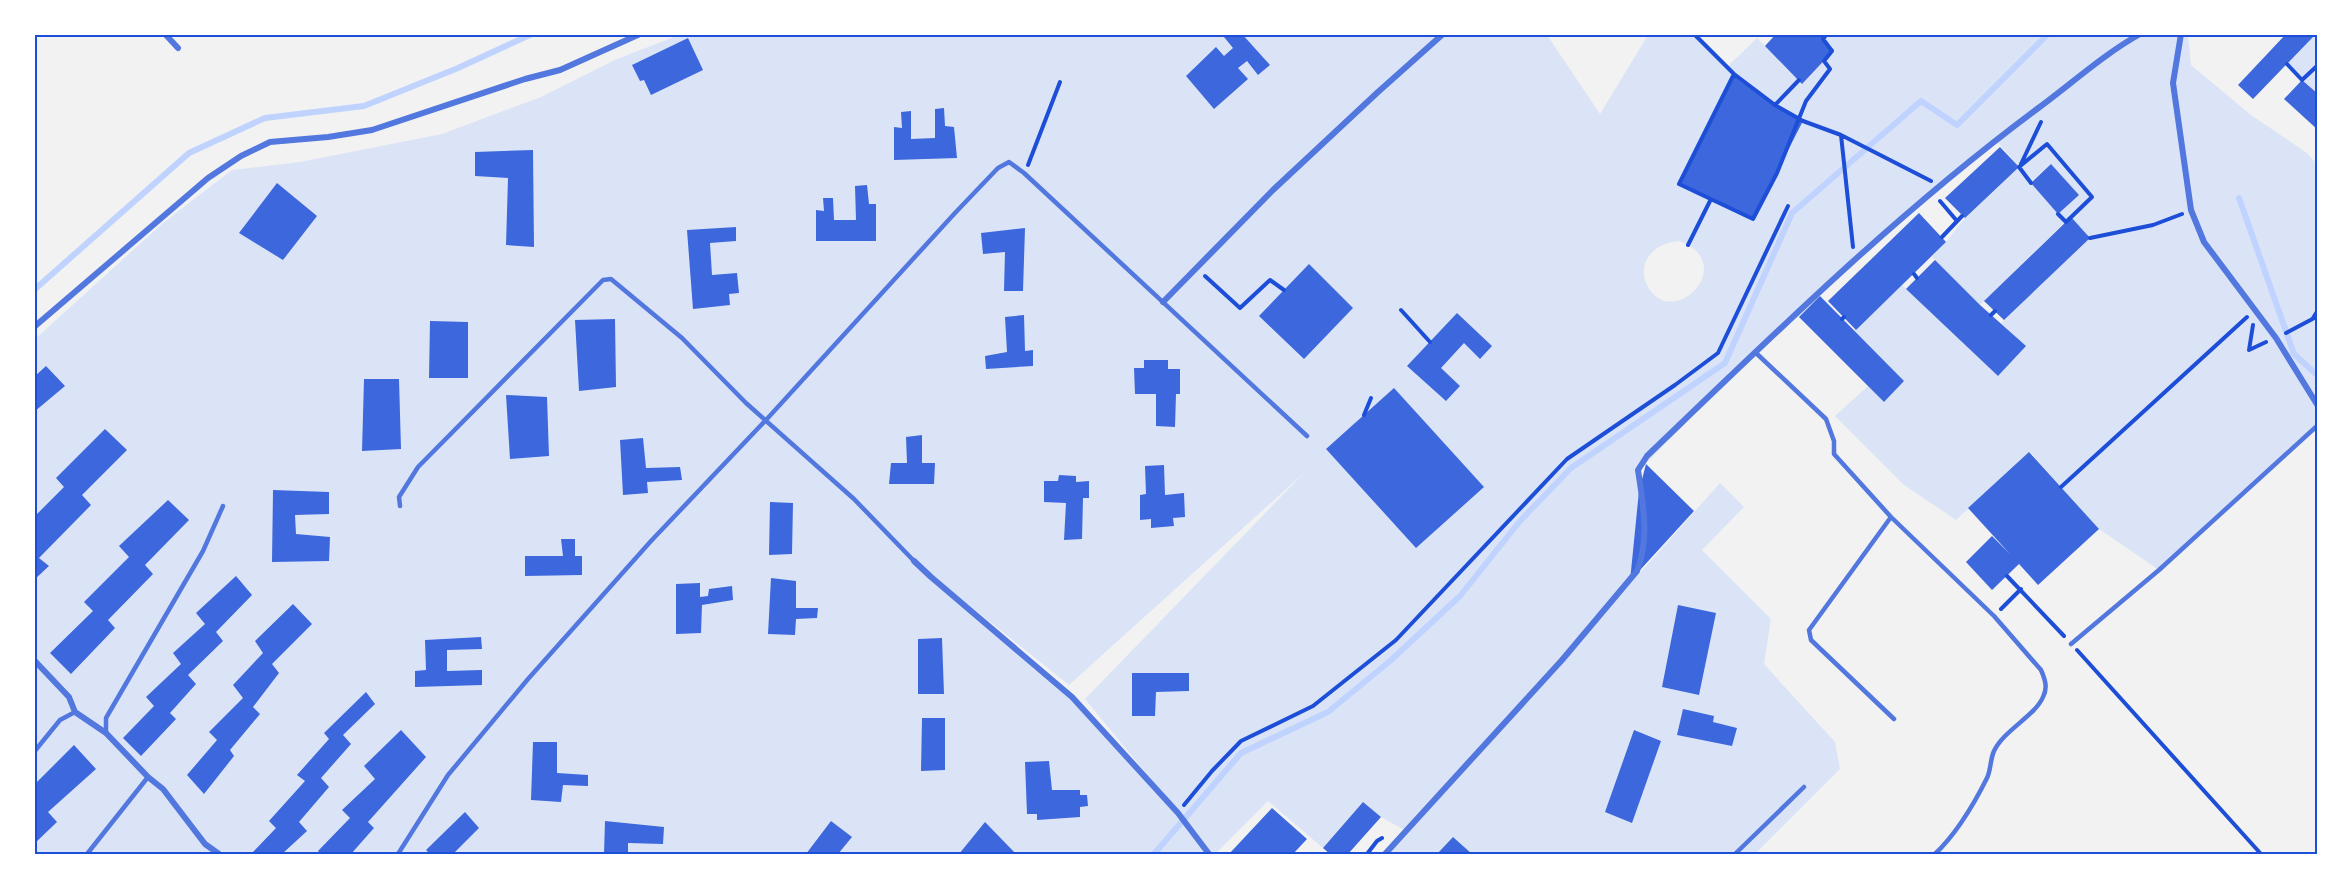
<svg xmlns="http://www.w3.org/2000/svg" width="2352" height="889" viewBox="0 0 2352 889" font-family="Figtree,sans-serif">
<style>
.green{fill:#dbe4f7;fill-rule:evenodd}
.lines{fill:none;stroke-linecap:round;stroke-linejoin:round}
.stream{stroke:#bfd3fe;stroke-width:6}
.building{fill:#3d67dc}
.path{stroke:#1d4ed8;stroke-width:4}
.service{stroke:#5277de;stroke-width:4.5}
.minor{stroke:#5277de;stroke-width:6}
.neatline{fill:none;stroke:#1d4ed8;stroke-width:2}
</style>
<rect width="100%" height="100%" fill="#f2f2f2"/>
<path class="green" d="M679,35H1547L1600,114L1648,35H1694L1727,67L1757,38L1802,83L1834,51L1823,39L1827,35H2188L2191,65L2251,115L2307,153L2317,164V425L2159,570L2099,529L2030,452L1956,520L1904,485L1835,416L1868,386L1884,402L1904,381L1854,330L1902,285L1998,376L2025,347L2001,323L2090,238L2070,217L1980,305L1932,257L1946,242L1965,218L2019,167L1995,139L1751,353L1641,469L1638,538L1630,581L1598,620L1720,483L1744,507L1702,550L1771,619L1764,664L1835,742L1840,769L1755,854H1472L1453,837L1437,854H1385L1408,832L1381,817L1363,802L1323,848L1268,801L1215,854H35L34,340L163,223L232,170L300,162L442,134L541,97L617,59ZM1775,105L1803,122L1753,219ZM2051,164L2079,195L2058,213L2031,182ZM1679,241C1741,264 1671,333 1647,285C1636,261 1656,242 1679,241ZM1304,473L1085,699L1168,800L1072,697L934,577L1069,685Z
M2315,35H2317V94L2287,64Z"/>
<g class="lines">
<path class="stream" d="M2239,198L2294,354L2318,376
M34,290L189,153L265,118L364,106L458,68L532,34
M1154,854L1241,753L1328,712L1390,661L1460,596L1520,521L1571,468L1725,363L1792,213L1921,101L1957,125L2048,34"/>
</g>
<path class="building" d="M1227,34H1242L1270,65L1258,75L1247,61L1238,68L1248,79L1214,109L1186,76L1216,47L1224,56L1233,48L1224,37Z
M1776,34H1827L1823,39L1834,50L1802,84L1765,46Z
M2286,34H2310L2313,37L2253,99L2238,85Z
M688,38L703,70L651,95L644,80L640,81L632,65Z
M1734,74L1775,105L1803,121L1753,219L1679,184Z
M2302,80L2318,94V130L2284,99Z
M944,108L945,126L954,127L957,158L894,160V127L902,128L901,112L911,111V139L935,138V109Z
M2000,147L2019,167L1965,218L1945,198Z
M533,150L534,247L506,245L508,178L475,176V152Z
M2051,164L2079,195L2058,214L2031,183Z
M277,183L317,216L283,260L239,233Z
M867,185L869,204H876V241H816V210L824,211L823,198H833L834,220H856L855,186Z
M1919,213L1946,242L1856,330L1828,301Z
M2071,217L2090,238L2004,320L1984,301Z
M736,227V241L710,243L712,275L737,273L739,293L729,294L730,305L693,309L687,230Z
M1025,228L1023,291H1004L1005,252L983,254L981,233Z
M1935,260L1980,305L2026,346L1998,376L1906,289Z
M1309,264L1353,308L1304,359L1259,316Z
M1820,296L1904,381L1884,402L1799,317Z
M1457,313L1492,346L1480,359L1464,343L1441,368L1460,386L1446,401L1407,366Z
M1024,315L1025,351L1033,350V366L986,369L985,356L1007,352L1005,317Z
M615,319L616,387L579,391L575,320Z
M430,321L468,322V378H429Z
M1144,360H1168V369H1180V394H1176L1175,427L1156,426V394H1135L1134,368H1144Z
M46,366L65,386L34,412V377Z
M364,379H399L401,449L362,451Z
M1394,388L1484,487L1416,548L1326,449Z
M506,395L547,397L549,456L510,459Z
M105,429L127,450L82,495L91,505L39,558L49,566L34,580V517L64,487L56,478Z
M922,435V463H935L934,484H889L891,463H907L906,437Z
M643,438L646,468L680,467L682,480L647,482L648,493L623,495L620,440Z
M2029,452L2099,529L2038,585L2019,564L1992,590L1966,562L1992,536L2010,554L1968,508Z
M1646,464L1694,511L1630,581L1639,491Z
M1164,465L1165,495L1184,493L1185,517L1173,518L1174,526L1151,528V519L1140,520V495L1146,494L1145,466Z
M1059,475L1076,476V482L1089,481V498H1083L1082,539L1064,540L1066,503L1044,502V481H1058Z
M273,490L329,492V514L295,515L296,534L330,537L329,561L272,562Z
M168,500L189,520L145,565L153,574L108,620L115,628L71,674L50,653L93,611L84,602L129,557L119,546Z
M770,502L793,503L792,554L769,555Z
M561,539H575V556H582V575L525,576V556H563Z
M236,576L252,595L216,632L223,641L188,675L196,684L170,713L176,719L141,756L123,738L154,706L146,697L181,664L173,653L205,624L196,613Z
M771,578L796,581V608H818L817,618L796,619L795,635L768,634Z
M700,583V597L708,596L709,589L732,586L733,600L702,605L701,633L676,634V584Z
M293,604L312,624L272,664L279,673L253,707L260,714L230,750L234,756L204,794L187,775L217,740L209,732L243,698L233,685L263,653L255,641Z
M1678,605L1716,613L1699,695L1662,687Z
M481,637L482,649L447,650V671L482,670V685L415,687V671L426,670L425,640Z
M942,638L944,694H918V639Z
M1132,673H1189V691L1156,692L1155,716H1132Z
M366,692L375,704L343,735L351,744L321,778L329,787L299,822L307,831L282,854H256L253,852L276,828L269,821L305,781L297,775L329,739L324,733Z
M1683,709L1714,716L1713,722L1737,728L1732,746L1677,735Z
M922,718H945V770L921,771Z
M401,730L426,757L368,822L374,828L351,854H321L318,851L350,818L342,810L375,779L364,766Z
M1634,730L1661,741L1632,823L1605,812Z
M533,742H557V773L588,775V786L563,785L561,802L531,800Z
M74,745L96,769L48,812L57,822L34,844V785Z
M1049,761L1052,790H1080V795H1087L1088,806L1080,807V817L1037,820V814H1027L1025,762Z
M1363,802L1381,817L1348,854H1330L1323,848Z
M1272,808L1307,839L1293,854H1229Z
M465,812L479,828L453,854H430L426,850Z
M605,821L664,827L663,844L628,843V854H604Z
M831,821L852,837L838,854H806Z
M985,822L1016,854H959Z
M1453,837L1472,854H1437Z"/>
<g class="lines">
<path class="path" d="M1694,34L1734,74L1775,105L1803,121L1841,135L1931,181
M2287,64L2302,80L2318,65
M1734,74L1679,184L1753,219L1777,173L1806,101L1830,69L1824,61L1832,51L1823,39L1827,34
M1775,105L1799,80
M1841,135L1853,247
M2021,164L2041,122
M1028,165L1060,82
M2019,167L2047,144L2092,197L2066,222L2058,214
M2019,167L2031,183
M1940,201L1957,221
M1942,237L1962,216
M2090,238L2153,225L2182,214
M1688,245L1711,199
M1914,274L1917,278
M1205,276L1240,308L1270,280L1284,290
M1401,310L1430,342
M1991,315L1995,311
M2313,318L2318,310
M1842,319L1844,317
M2286,333L2318,316
M2249,350L2266,342
M2249,350L2253,325
M1364,415L1371,398
M2061,487L2247,317
M2007,576L2064,636
M2001,609L2021,589
M2077,650L2261,854
M1184,805L1212,771L1241,741L1313,706L1396,640L1567,459L1675,385L1718,353L1788,206
M1367,854L1377,841L1382,838"/>
<path class="service" d="M1755,352L1826,419L1834,441V454L1891,517L1994,616L2041,670C2045,679 2048,688 2043,697C2035,716 2004,730 1994,751C1990,760 1991,770 1987,778C1974,804 1956,834 1935,854
M400,506L399,497L418,467L603,280L611,279L682,338L746,403L854,499L914,561
M1891,517L1809,630L1811,640L1894,719
M2071,644L2159,570L2318,425
M106,733V718L203,551L223,506
M34,752L60,720L75,712
M87,854L148,777
M398,854L448,775L528,679L651,541L766,420L955,213L998,168L1009,162L1024,173L1307,436
M1735,854L1804,787"/>
<path class="minor" d="M165,34L178,48
M2181,34L2173,83L2191,210L2204,242L2276,338L2318,406
M1163,302L1273,190L1378,92L1443,34
M34,327L208,178L241,156L270,142L328,137L372,130L525,79L560,70L640,34
M914,561L931,577L1072,697L1178,813L1209,854
M34,660L69,697L75,712L106,733L148,777L163,789L205,844L219,854
M1385,854L1562,660L1637,571C1650,538 1643,504 1638,470L1647,456C1773,335 1897,213 2037,109C2071,84 2104,54 2140,34"/>
</g>
<rect width="2352" height="889" fill="none" stroke="#ffffff" stroke-width="72"/>
<rect x="36" y="36" width="2280" height="817" class="neatline"/>
</svg>
